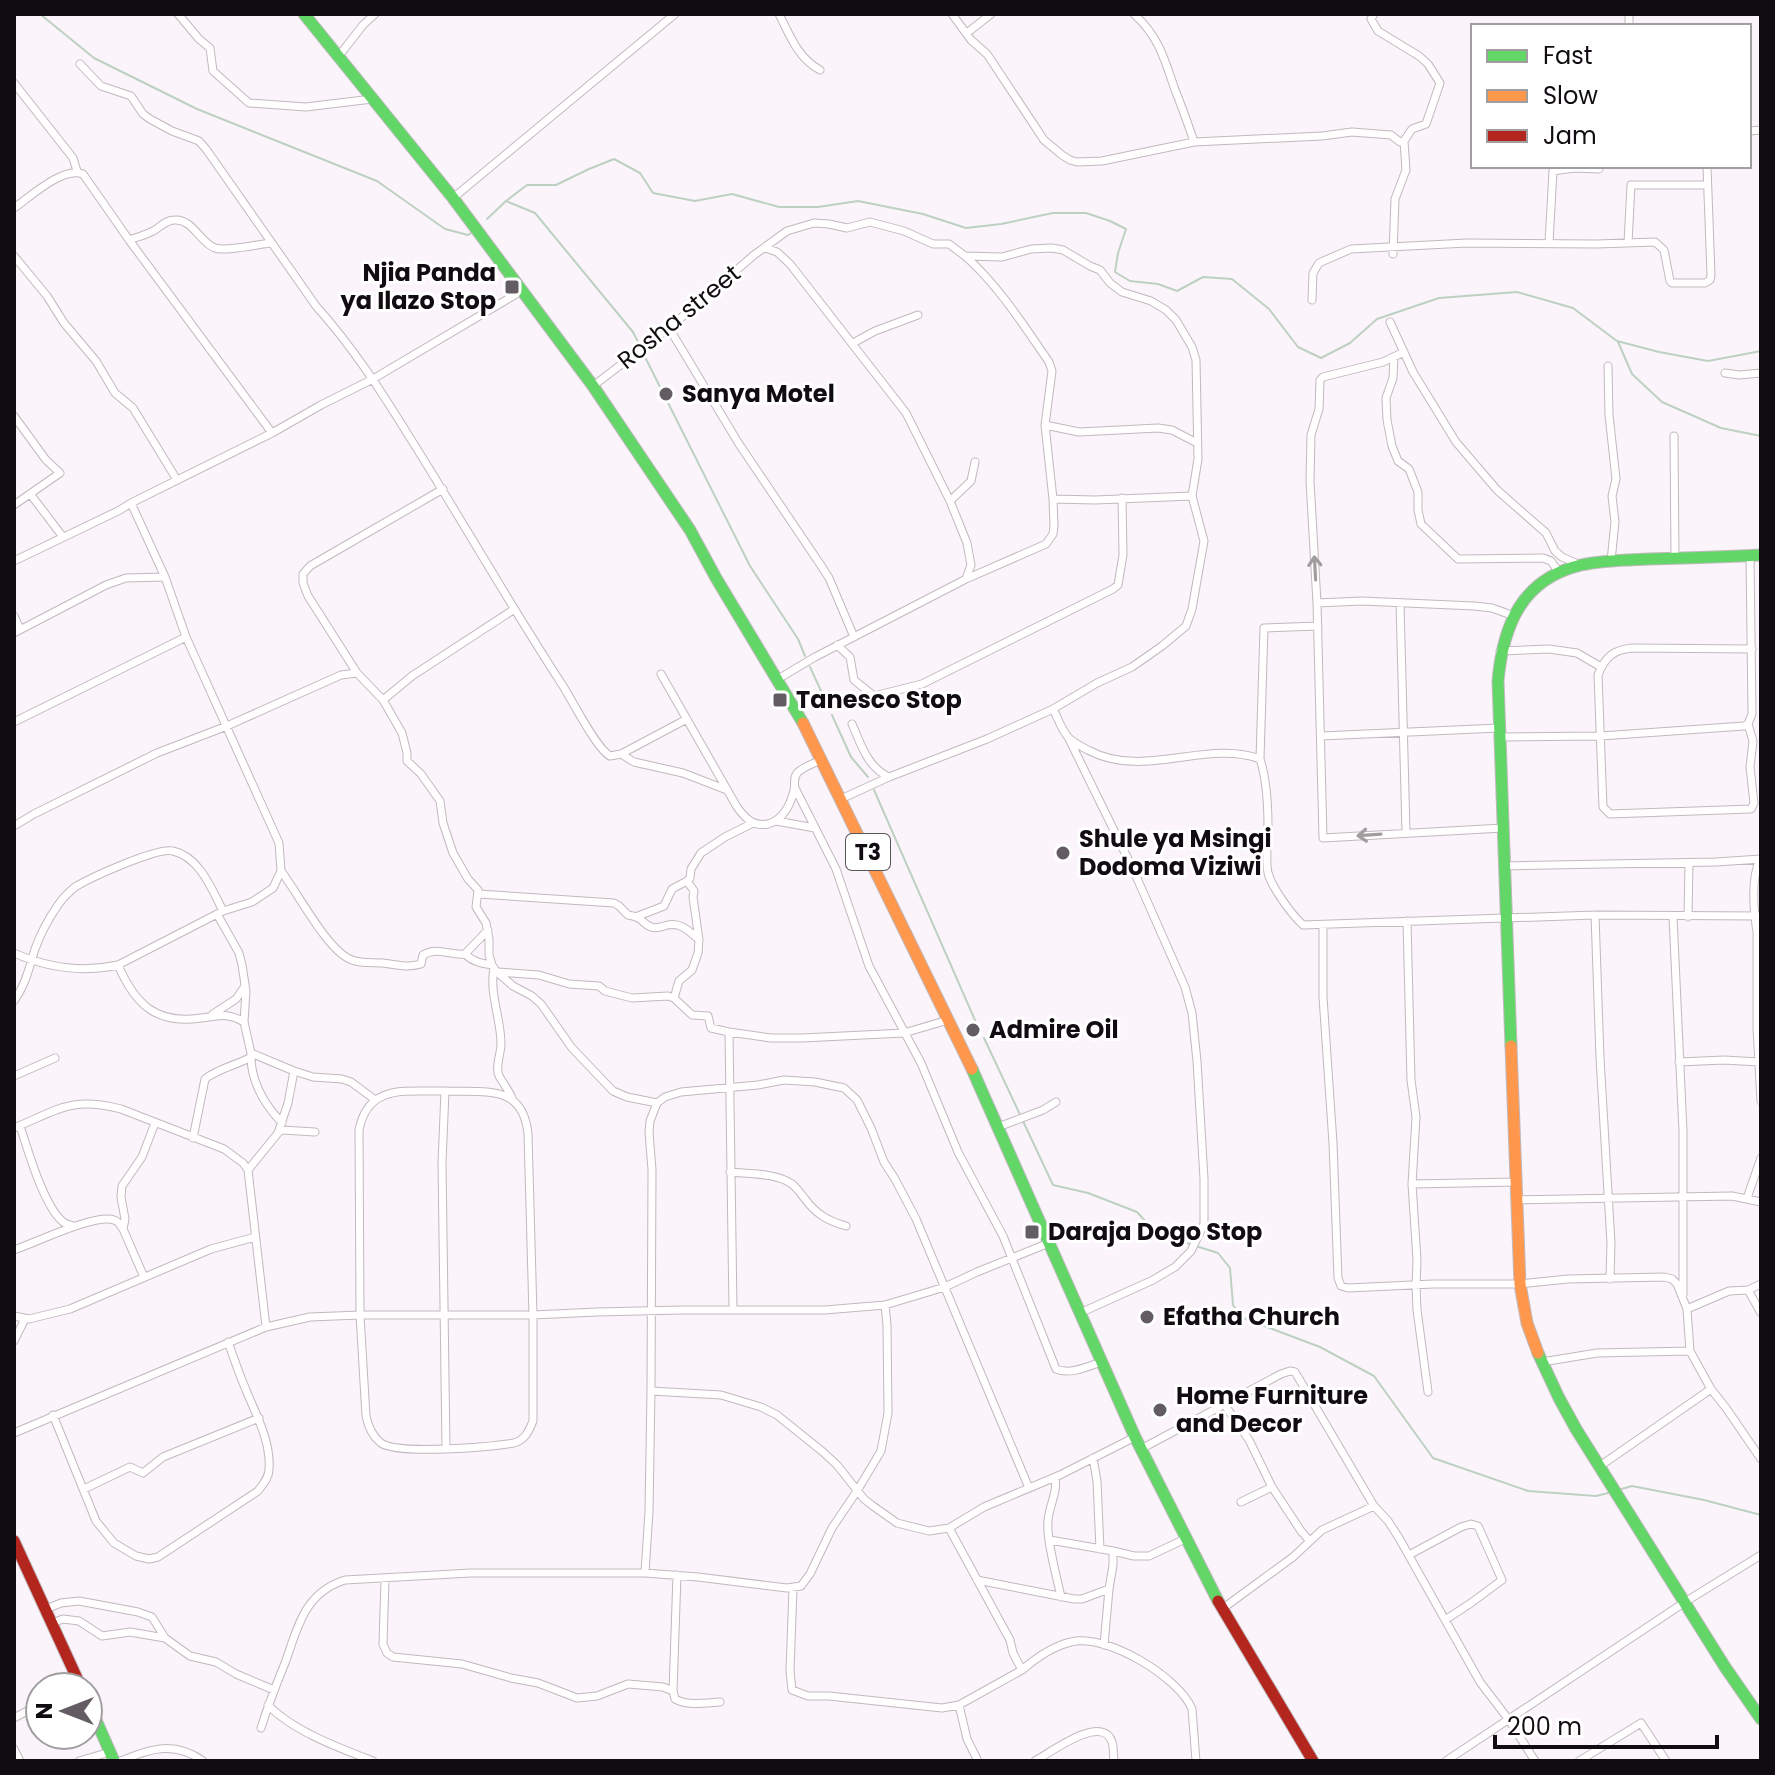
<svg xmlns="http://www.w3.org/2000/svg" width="1775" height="1775" viewBox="0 0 1775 1775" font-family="Poppins,sans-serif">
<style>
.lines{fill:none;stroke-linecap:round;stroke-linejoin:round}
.stream{stroke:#bdd1c2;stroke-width:2}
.street-casing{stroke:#c0b9be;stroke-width:9}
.fast-casing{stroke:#c0b9be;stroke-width:13}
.slow-casing{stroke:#c0b9be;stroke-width:13}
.jam-casing{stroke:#c0b9be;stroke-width:13}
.street{stroke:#fffdfe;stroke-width:7}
.fast{stroke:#63d668;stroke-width:11}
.slow{stroke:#ff974d;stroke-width:11}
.jam{stroke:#b3261e;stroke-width:11}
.oneway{stroke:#a09d9f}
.poi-dot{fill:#635d63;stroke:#fff;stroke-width:3}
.labels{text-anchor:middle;stroke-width:6;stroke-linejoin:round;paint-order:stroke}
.shield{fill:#fff;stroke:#585558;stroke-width:2}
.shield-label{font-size:22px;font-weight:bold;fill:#110c11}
.poi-label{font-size:24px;font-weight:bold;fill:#110c11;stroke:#fff;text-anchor:start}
.street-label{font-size:24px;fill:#110c11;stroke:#fff}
</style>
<rect width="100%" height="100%" fill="#fcf4fb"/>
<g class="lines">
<path class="stream" d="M40,14L94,58L197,109L377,181L445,229L468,235L471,233
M506,201L527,185H556L589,169L614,159L640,173L653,193L695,201L732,194L779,207H818L858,201L923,214L966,228L1001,224L1053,213H1086L1110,221L1126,229L1118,253L1115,272L1130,281L1158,284L1177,291L1203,277L1232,279L1269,309L1298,347L1321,358L1350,343L1377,319L1439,298L1517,292L1573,308L1617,341L1659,352L1708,361L1761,351
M487,219L506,201L535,213L633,332L639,344
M1618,342L1632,374L1662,402L1721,428L1761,436
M644,355L750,566L798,639L805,656
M810,667L827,704
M832,715L851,757L868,777
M874,790L978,1027
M984,1038L1053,1185L1088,1193L1137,1212L1156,1233L1190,1244
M1196,1246L1218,1253L1230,1268L1233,1305L1243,1318L1320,1347L1374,1376L1433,1458L1528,1491L1596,1496L1608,1493
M1618,1490L1632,1486L1704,1500L1761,1515"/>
<g class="street-casing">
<path id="street" d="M178,14L199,39L210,48L213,71L249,103L306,107L372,99
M779,14C790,36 798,58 820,70
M952,14L971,40L987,54L1044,140L1062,155L1070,160L1077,162L1102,161L1194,142L1322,136L1352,132L1391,135L1400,142L1404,141L1406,170L1395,199L1393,254
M1134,14C1158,36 1164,57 1174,87C1181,105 1188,123 1194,142
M1374,14L1371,19L1378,31L1419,56L1428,64L1440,83L1426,124L1412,129L1404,141
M1629,26V14
M967,33L991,14
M338,57L363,25L375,14
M80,64L101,86L131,96L143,114L150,119L172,131L199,141L206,149L316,306C353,347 383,394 412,441C463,522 510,605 563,686C573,702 596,748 610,756L621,754L687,719
M14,83L73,158L77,171
M1749,131L1761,130
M453,198L675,14
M14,208C30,197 63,166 83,174L129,240L272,433
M129,240C137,237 146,235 153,231C161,227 165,220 175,220C193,219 200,243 215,248C225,252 259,244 271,243
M1549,243L1553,171L1574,168L1599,169
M1628,243L1631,185H1707
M765,248L777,252L790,264L906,413L950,501L967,543L971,565L966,579
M14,256L47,296L64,323L96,361L115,393L133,408L177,480
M1312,300L1313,273L1319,263L1351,249L1467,243L1597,244L1655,242L1664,250L1670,281L1672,283H1705L1710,280L1711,275L1707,166
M1390,322L1413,372L1456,442L1497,490L1546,533L1555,551L1562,557L1578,564
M669,328L739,444L820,564L829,578L854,637
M853,343L875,331L918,315
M1404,352L1383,362L1323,377L1320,380L1319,409L1311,435L1310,481L1317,603L1323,838L1503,828
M1394,357L1393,378L1386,398L1387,420L1392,446L1398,461L1409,469L1418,492V510L1421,524L1458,559L1543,558L1551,561L1560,574
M1608,366L1609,415L1616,479L1612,496L1615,522L1611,561
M1725,373L1739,375L1761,373
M593,386L669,328L754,255L787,231L814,223L829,224L847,228L870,222L904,231L933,244H949L965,256L1002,257L1031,249L1052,248L1063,250L1090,266L1100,270L1110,283L1122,292L1151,301L1166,310L1176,320L1192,347L1196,360L1198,459L1192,496L1204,541L1192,609L1186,626L1162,646L1132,667L1097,683L1053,709L987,739L889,777L841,799
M14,416L46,460L60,473L14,505
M1045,425L1079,432L1158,428L1172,430L1197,443
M1674,436L1675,559
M443,489L310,566L303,574V583L308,596L357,673L383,700L402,733L407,753V761L421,774L440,801L443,823L453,853L468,879L478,890L476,907L486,923L489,939V955L492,965L497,972L513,986L532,996L541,1004L572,1048L613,1091L627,1097L657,1103
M31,495L63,537
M1053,499L1095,500L1192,496
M950,501L971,481L975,462
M14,561L120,510L131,503L272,433L321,405L373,379L523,290
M1317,603L1362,601L1474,606L1492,608L1514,616
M1400,603L1406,832
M14,616L20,629
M14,633L106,585L126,578L165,577
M837,645L850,657L854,680L874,696L922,684L1113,589L1118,585L1123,555L1122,498
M1500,651L1549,649L1577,653L1601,667
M661,674L737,807C745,818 753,827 768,824C783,820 791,804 794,790C796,783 792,778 798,772C804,767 814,763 821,760
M778,679L815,657L966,579L1046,544L1053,534L1054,526L1053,499L1045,425L1052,371L1049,362C1024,326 999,286 965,256
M383,700L412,676L513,610
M1053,709C1058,718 1061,729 1068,737C1072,742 1082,747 1088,750C1144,780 1206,739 1260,759C1267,780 1268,806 1268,828C1268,843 1265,858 1268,873C1272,888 1292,915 1303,925L1595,915L1761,916
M14,722L186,637
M852,724C861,744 867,767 889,777
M1748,724L1753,741L1750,767L1754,803L1751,809L1610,814L1603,807L1598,675C1605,657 1613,650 1632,648L1752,649
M1321,736L1499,728
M1500,737L1601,736L1744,726L1748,724L1752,714L1750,556
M1069,739L1132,867L1185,987L1192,1013L1197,1061L1204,1179V1224L1191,1251L1175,1267L1153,1280L1080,1313
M621,754L634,762L683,773L727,790
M1260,759L1264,628L1318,626
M795,788L836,869L869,966L921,1063L958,1152L1003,1236L1056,1369C1069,1375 1087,1367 1101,1362
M776,821L815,828
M14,826L34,814L157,753L227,726L341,675L357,673
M1504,866L1716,862L1761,859
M281,871C298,893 328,952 352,960C362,964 373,962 383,963C397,965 408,968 421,964L423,955C437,946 450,956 465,954L488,930
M479,894L614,903L619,906L628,915C643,917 641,923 651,927C655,929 660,927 664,926C680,921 688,930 699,940
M217,914L239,953L242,965L246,991L244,1022L251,1053C250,1081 264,1104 282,1123
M1595,915L1600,1058L1611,1243L1610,1279
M638,916L664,906L672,889L687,881L690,878L691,869L701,853L725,837L753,823
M1673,917L1683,1131V1294
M1688,917L1689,863
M1407,921L1411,1080L1416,1117L1412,1184L1417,1260L1416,1285L1417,1310L1428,1392
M1323,925V997L1333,1143L1338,1278L1341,1286L1348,1288L1433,1284H1520L1568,1279L1664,1277L1672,1279L1677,1284L1687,1309L1690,1351L1711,1389L1726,1408L1761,1459
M1757,935V1028L1761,1101
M1758,938C1754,915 1750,881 1760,859
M14,953C48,968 82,973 118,965L223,911L252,902L273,888L281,871L279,843L186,637L165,577L131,503
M465,954C473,962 481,963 492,965
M118,965C135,1004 156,1025 201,1018C220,1016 227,1012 244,1022
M494,968C489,994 501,1018 501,1044C501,1053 495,1067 499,1076C503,1083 508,1089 512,1098
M498,972L539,975L569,984L599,986L605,991L632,998L668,996L674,998L692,1015L708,1016L711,1028L729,1032L771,1038H802L904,1033L948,1020
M674,998L679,981L692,970L698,953L699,940L693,897L694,891L687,881
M14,1001C26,984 29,968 35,949C40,935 49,918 58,905C62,899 69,892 75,887C90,878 157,847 173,851C200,857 212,890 223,911
M213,1014L236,999L245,986
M729,1032L733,1310
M251,1053L294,1071
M1679,1062L1724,1060L1759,1062
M14,1076L55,1058
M445,1091C484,1093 523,1083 528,1134L533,1315V1421C529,1431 525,1440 514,1443C491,1447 398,1455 381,1443C372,1436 368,1426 366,1416L360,1315L359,1130C368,1083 407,1092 445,1091Z
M445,1091L442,1163L446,1448
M20,1126C28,1150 43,1204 62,1221C66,1225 68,1224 73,1226
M998,1127L1043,1110L1056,1102
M14,1128C58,1110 71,1096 121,1109L224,1149L243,1163L248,1170L266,1327
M278,1133L282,1130L315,1132
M193,1138L205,1079C219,1068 235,1066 251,1057
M248,1170L278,1133L288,1103L294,1071L313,1077L342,1079L351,1082L374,1099
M730,1172C750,1174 776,1173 792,1184C797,1188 801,1194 805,1199C816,1214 828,1221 846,1226
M1412,1184L1516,1182
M1747,1198L1761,1158
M1517,1200L1732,1196L1761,1202
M123,1229L125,1219L121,1197L122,1186L142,1157L155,1123
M14,1250C35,1243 96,1213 114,1220C120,1222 119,1224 123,1229L144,1277
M1748,1290L1761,1313
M1687,1309L1729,1291L1748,1290L1761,1284
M14,1316L29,1319L70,1309L211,1249L255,1237
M14,1341L25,1319
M1542,1362L1597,1353L1690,1351
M651,1391L721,1395L761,1407L777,1415L823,1452L837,1465L864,1499L873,1506L897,1523L929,1531L949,1528L984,1507L1060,1475L1135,1437
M1224,1404L1249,1440L1272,1487L1301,1531L1309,1540
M53,1415L96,1521L114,1543L136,1556L149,1559L158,1557L258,1491C263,1484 269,1478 269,1469C271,1441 256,1415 246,1390C239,1374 234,1358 228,1342
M14,1433L266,1327L310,1317L360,1315H533L597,1312L681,1310H825L885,1305L945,1287L977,1272L1049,1243
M1141,1449L1281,1374L1290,1371L1295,1372L1374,1506L1388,1521L1399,1538L1480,1682L1509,1720L1535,1761
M1093,1458L1097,1481L1100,1549
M1600,1466L1711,1389
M1055,1477C1058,1493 1049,1505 1048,1521C1046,1539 1057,1578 1061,1597
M84,1489L130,1467L143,1473L163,1457L259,1418
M1241,1502L1272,1487
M1050,1540L1113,1551L1134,1556H1149L1185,1539
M1409,1555L1461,1527L1471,1524L1478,1526L1502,1580L1471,1603L1445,1620
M645,1573L649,1511L651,1391L652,1170L649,1132L650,1121L657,1103L665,1097L681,1092L758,1085L784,1080L815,1082L844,1088L857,1100L871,1128L884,1162L895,1179L916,1219L1029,1488
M677,1575L673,1691L675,1699C687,1706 705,1703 720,1702
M385,1579L383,1644L387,1653L393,1657L462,1664L511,1678L538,1683L577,1698L597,1696L628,1684L663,1687L673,1691
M977,1580L1074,1599H1082L1109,1589L1113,1565V1551
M793,1588L790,1671L792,1690L808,1696H829L942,1708L959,1705L1022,1670L1013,1653L1010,1640L949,1528
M46,1609L61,1603L79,1601L138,1612L152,1617L165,1638
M1222,1609L1293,1557L1322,1530L1374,1506
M52,1623L63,1619L79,1621L102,1636L130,1632L165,1638L190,1656L216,1662L236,1674L274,1690
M1104,1645L1109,1589
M1022,1670C1036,1658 1053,1646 1071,1642C1106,1633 1179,1677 1192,1709L1196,1761
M268,1705C293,1731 339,1748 373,1761
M959,1705L967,1739L978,1761
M14,1718L40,1704
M261,1728C268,1706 276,1685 285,1663C298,1627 304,1593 345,1580L471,1573H645L698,1577L787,1588L801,1586L810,1574L832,1528L857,1491L881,1451L888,1413L887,1325L885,1305
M14,1749L20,1761
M79,1761L110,1752
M121,1761C151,1748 175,1741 203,1761
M1035,1761C1050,1753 1102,1713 1112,1742C1114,1748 1113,1755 1114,1761
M1446,1761L1685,1602L1761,1555
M1579,1761L1641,1723L1666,1761"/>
</g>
<g class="fast-casing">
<path id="fast" d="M304,14L453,198L593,386L690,530L716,578L803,723
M1511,1046L1498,681C1503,625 1522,579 1581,565C1603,560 1627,560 1649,559C1687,558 1724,557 1761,555
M972,1069L1135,1437L1218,1601
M1538,1353L1559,1398L1576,1429L1725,1667L1761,1719
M88,1702L114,1761"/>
</g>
<g class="slow-casing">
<path id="slow" d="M803,723L972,1069
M1511,1046L1520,1284L1527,1323L1538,1353"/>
</g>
<g class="jam-casing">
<path id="jam" d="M14,1541L81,1687
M1218,1601L1313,1761"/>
</g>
<use href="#street" class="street"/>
<use href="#fast" class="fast"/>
<use href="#slow" class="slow"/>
<use href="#jam" class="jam"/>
</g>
<defs><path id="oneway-shaft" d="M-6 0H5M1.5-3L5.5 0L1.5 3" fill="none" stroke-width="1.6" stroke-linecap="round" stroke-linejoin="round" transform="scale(2)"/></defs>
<g class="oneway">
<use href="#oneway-shaft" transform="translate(1315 568) rotate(-93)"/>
<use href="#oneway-shaft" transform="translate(1369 835) rotate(176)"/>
</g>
<g class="poi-dot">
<rect x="504" y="279" width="16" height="16" rx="4"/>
<circle cx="666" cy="394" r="8"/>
<rect x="772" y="692" width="16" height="16" rx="4"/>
<circle cx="1063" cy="853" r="8"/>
<circle cx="973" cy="1030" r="8"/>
<rect x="1024" y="1224" width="16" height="16" rx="4"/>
<circle cx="1147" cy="1317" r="8"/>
<circle cx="1160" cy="1410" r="8"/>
</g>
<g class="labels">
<rect class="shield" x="846" y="834" width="44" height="36" rx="6"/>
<g class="shield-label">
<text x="868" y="860">T3</text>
</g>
<g class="poi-label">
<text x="496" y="281" text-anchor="end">Njia Panda<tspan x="496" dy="28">ya Ilazo Stop</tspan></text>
<text x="682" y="402">Sanya Motel</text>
<text x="796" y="708">Tanesco Stop</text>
<text x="1079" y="847">Shule ya Msingi<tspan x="1079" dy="28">Dodoma Viziwi</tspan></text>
<text x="989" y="1038">Admire Oil</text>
<text x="1048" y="1240">Daraja Dogo Stop</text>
<text x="1163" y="1325">Efatha Church</text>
<text x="1176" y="1404">Home Furniture<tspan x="1176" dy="28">and Decor</tspan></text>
</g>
<g class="street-label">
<text transform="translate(679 317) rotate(-39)" y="8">Rosha street</text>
</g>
</g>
<rect width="1775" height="1775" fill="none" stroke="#110c11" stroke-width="32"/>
<rect x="1471" y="24" width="280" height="144" fill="#ffffff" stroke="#a09ea0" stroke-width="2"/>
<rect x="1487" y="50" width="40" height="12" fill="#63d668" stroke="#a09ea0" stroke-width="2"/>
<text x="1543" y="64" font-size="24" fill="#110c11">Fast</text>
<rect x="1487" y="90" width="40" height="12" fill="#ff974d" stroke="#a09ea0" stroke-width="2"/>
<text x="1543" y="104" font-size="24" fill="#110c11">Slow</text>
<rect x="1487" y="130" width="40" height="12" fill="#b3261e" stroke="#a09ea0" stroke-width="2"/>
<text x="1543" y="144" font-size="24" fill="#110c11">Jam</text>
<g transform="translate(64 1711) rotate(270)"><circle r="38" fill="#ffffff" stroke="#a09ea0" stroke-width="2"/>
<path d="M0-6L14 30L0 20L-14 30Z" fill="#635d63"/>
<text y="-12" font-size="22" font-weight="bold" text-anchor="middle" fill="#110c11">N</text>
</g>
<path d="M1495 1735v12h222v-12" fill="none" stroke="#110c11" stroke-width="4"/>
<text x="1507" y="1735" font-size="24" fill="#110c11" stroke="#ffffff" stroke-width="6" paint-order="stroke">200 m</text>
</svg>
